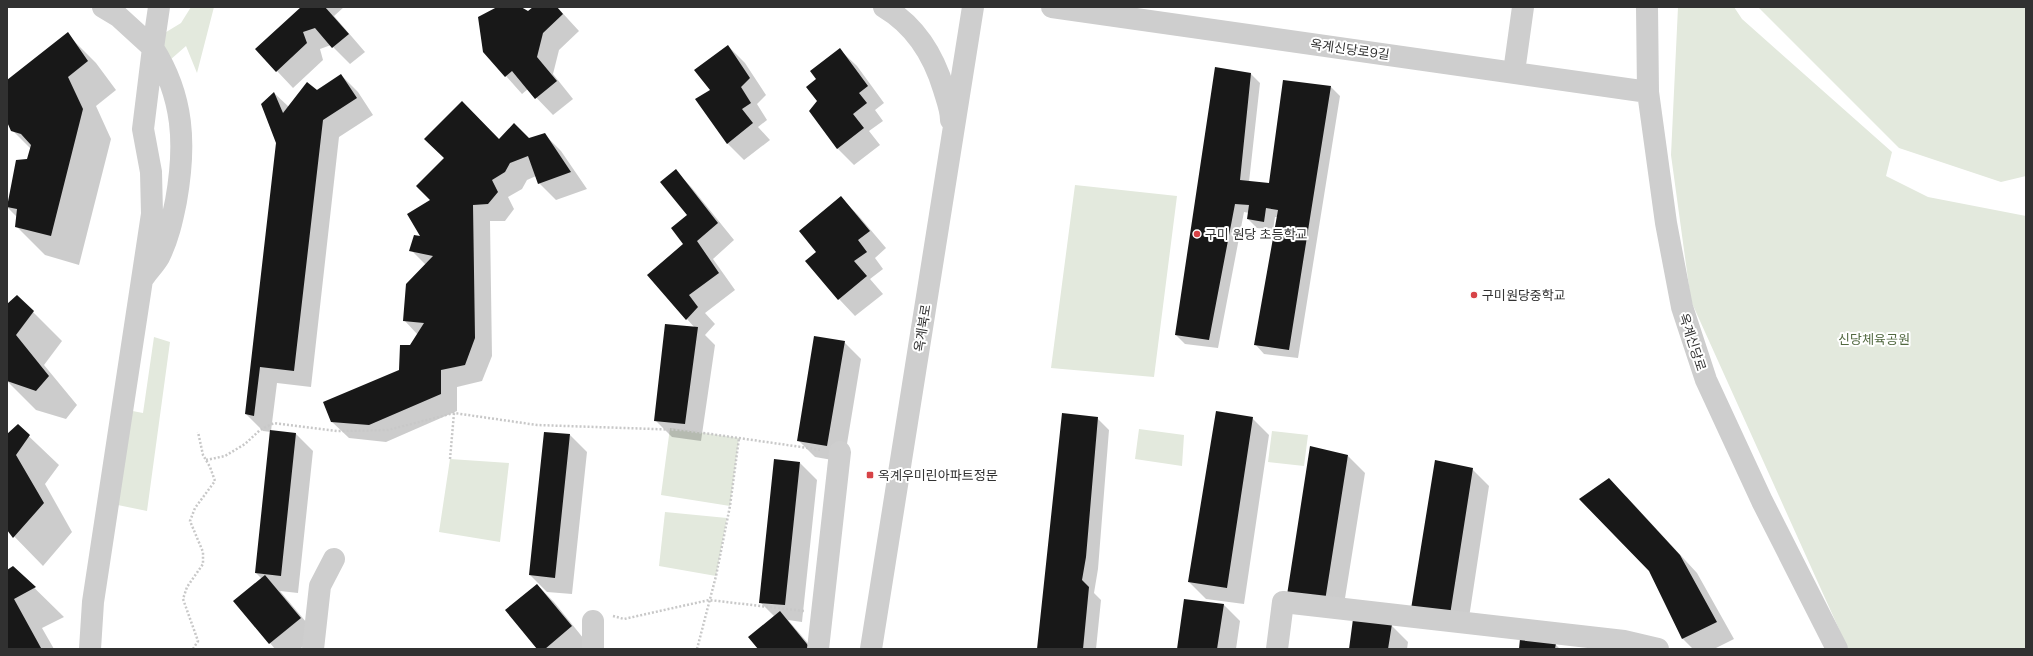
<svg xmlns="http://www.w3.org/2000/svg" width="2033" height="656" viewBox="0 0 2033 656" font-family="'DM Sans','Noto Sans KR',sans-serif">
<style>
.green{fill:#e3e9dd}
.shadow{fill:#0003}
.building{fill:#181818}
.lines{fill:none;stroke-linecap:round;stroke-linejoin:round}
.path{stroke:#c8c8c8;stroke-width:2.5;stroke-dasharray:2 2;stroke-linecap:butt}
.minor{stroke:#cecece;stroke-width:22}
.poi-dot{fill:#d74347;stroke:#fff;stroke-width:1.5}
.labels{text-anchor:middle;stroke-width:4;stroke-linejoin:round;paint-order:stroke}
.street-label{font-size:13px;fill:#313131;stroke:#fff}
.poi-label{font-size:13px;fill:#313131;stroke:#fff;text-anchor:start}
.park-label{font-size:13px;fill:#526941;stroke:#fff}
</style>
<rect width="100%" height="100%" fill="#fff"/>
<path class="green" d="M191,7H214L197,73L186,46L170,60L158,37L181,23Z
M1678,7H1734L1742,19L1892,152L1886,176L1928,197L2026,216V649H1848L1691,301L1671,155Z
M1758,7H2026V176L2001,182L1899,148Z
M1075,185L1177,196L1154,377L1051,368Z
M154,337L170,342L147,511L108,503L122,409L143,413Z
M670,428L739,438L730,506L661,495Z
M1139,429L1184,435L1182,466L1135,459Z
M1272,431L1308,435L1304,466L1268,462Z
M450,459L509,463L500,542L439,532Z
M665,512L727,518L716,576L659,566Z"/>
<path class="shadow" d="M302,7H344L334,16L365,52L350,64L331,45L320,49L323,60L293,88L277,71Z
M500,7H519L528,13L534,7H557L579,31L559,50L553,74L573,99L553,115L528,89L522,94L484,51Z
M67,34L96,63L116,90L96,106L111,139L79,265L45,255L16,226L17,217L7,207L17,161L28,160L31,149L12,130L7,120V81Z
M728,46L745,63L766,95L757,104L767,120L758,127L770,140L744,160L727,143L711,90Z
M840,50L857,66L884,103L875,110L883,121L869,131L880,145L854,165L837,148L818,101V80Z
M1216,68L1251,74L1260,83L1249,182L1270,184L1331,87L1340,96L1298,358L1264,354L1255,344L1278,217H1275L1273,230L1257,228L1248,219L1249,213L1244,212L1218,348L1185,344L1176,335Z
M341,75L358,92L373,115L339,137L311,387L277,383L271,431L296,434L313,451L298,593L280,591L317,635L300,649H275L235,601L262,579L256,573L271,432L263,431L246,414L277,143L274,93L289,107Z
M544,134L561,151L587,189L556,200L539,183L536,176L527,180L522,189L508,197L514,209L505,221H490L492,356L482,381L457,387V411L386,442L349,438L331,421L400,371L418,335L404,320L426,265L411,250L422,238L431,200L499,140L529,139Z
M676,171L692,188L734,240L713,259L735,290L705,313L715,324L705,335L715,345L701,441L672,437L655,420L695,328L687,319L685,244L689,215Z
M841,198L858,215L886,248L875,258L883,269L870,279L883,294L855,316L839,299L817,252Z
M7,305L33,312L62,341L44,365L77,405L66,419L36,410L7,381Z
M844,342L861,359L844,462L815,457L798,440Z
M1097,418L1109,430L1098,569L1094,593L1101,600L1096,649H1038Z
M1252,418L1269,435L1244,604L1206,599L1189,582Z
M18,426L59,465L45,484L72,532L43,566L7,529V435Z
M570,435L587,452L572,594L547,592L530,575Z
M1348,456L1365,473L1342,617L1305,612Z
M800,463L817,480L802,622L788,620L813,649H759L774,616L760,602Z
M1472,469L1489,486L1467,631L1429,626Z
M1626,496L1697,573L1734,639L1714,649H1693L1683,639L1650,570Z
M13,567L64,617L42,628L54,649H7V571Z
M537,585L554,602L588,644L582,649H539Z
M1223,604L1240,621L1236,649H1178Z
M1391,625L1408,642L1407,649H1350Z
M1555,644L1560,649H1520Z"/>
<path class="building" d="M301,7H325L349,34L332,48L315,28L303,32L307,43L276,72L255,49Z
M497,7H521L528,11L533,7H557L563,14L543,33L537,57L557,81L535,99L512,71L505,77L483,52L478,17Z
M68,32L88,61L68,77L83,109L51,236L15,227L17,209L7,207L16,160L27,159L31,145L21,134L11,131L7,122V80Z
M728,45L750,78L741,87L751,103L742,109L753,123L727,144L695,99L710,90L694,70Z
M840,48L868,86L859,93L867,103L853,114L864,128L837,149L809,111L817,101L806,87L816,79L810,71Z
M1215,67L1251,73L1240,180L1269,183L1283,80L1331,86L1289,350L1254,345L1278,210L1266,208L1264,222L1247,219L1249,205L1235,204L1209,340L1175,335Z
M341,74L357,98L323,120L294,371L260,367L254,416L245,414L276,143L261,104L274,92L283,113L307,82L317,90Z
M462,101L499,139L514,123L529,138L545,133L571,172L538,184L528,156L510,163L505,172L492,180L498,192L488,204L473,205L475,338L465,365L441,370V394L369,425L331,422L323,402L399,370L400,345H410L424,323L403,321L406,284L433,256L409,251L414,235L420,236L407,214L430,200L416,186L444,158L424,139Z
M676,169L718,223L697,241L719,273L689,295L698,307L686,320L647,275L683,244L671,228L687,215L660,182Z
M841,196L870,231L858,240L867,252L854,261L867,276L838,300L805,261L816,252L799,231Z
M17,295L34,311L16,335L49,376L36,391L7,381V304Z
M665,324L698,327L685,424L654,421Z
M814,336L845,341L827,446L797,441Z
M1216,411L1253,417L1227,588L1188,582Z
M1062,413L1098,417L1086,557L1082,580L1089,587L1083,649H1037Z
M18,424L30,435L16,455L44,503L13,538L7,530V434Z
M270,430L296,433L281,576L255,573Z
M544,432L570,434L555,578L529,575Z
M1310,446L1348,455L1325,601L1287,595Z
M774,459L800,462L785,605L759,603Z
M1435,460L1473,468L1450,615L1411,609Z
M1609,478L1680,555L1717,622L1682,639L1649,571L1579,499Z
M13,566L36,587L14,599L41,648L40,649H7V570Z
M265,575L301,618L269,644L233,601Z
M537,584L572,626L545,649H537L505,610Z
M1184,599L1224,604L1217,649H1177Z
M780,611L811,649H758L748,637Z
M1353,619L1392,624L1388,649H1349Z
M1520,639L1556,643L1555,649H1519Z"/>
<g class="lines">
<path class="path" d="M450,459L454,413
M206,460L225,456L245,444L260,430L274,423L337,431L388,430L454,413L537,425L683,430L822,450
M613,616L624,619L709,600L804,611
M193,649L198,641L183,599L187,587L203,564V552L190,521L195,508L215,481L210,467L203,455L198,432
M697,649L716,576L730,506L739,438"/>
<path class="minor" d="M103,7L118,16L153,48L159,7
M884,7C916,26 934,56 944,90C947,100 951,110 951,120
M1052,7L1648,92
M1647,7L1648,92L1666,223L1682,307L1706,380L1762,501L1837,649
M1514,72L1523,7
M144,277C149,270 155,264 159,257C168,239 172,221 176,201C186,145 184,97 153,48
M593,621V649
M90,649L93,602L152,214L151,172L143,129L153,48
M313,649L320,586L334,559
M818,649L840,452
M871,649L973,7
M1277,649L1283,602L1624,641L1658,649"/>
</g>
<g class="poi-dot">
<circle cx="1197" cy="234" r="4"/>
<circle cx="1474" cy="295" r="4"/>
<rect x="866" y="471" width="8" height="8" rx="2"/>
</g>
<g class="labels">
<g class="street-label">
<text transform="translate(1350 49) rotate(8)" y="5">옥계신당로9길</text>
<text transform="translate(922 328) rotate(-81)" y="5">옥계북로</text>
<text transform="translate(1693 342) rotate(72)" y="5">옥계신당로</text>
</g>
<g class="poi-label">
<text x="1205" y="239">구미 원당 초등학교</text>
<text x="1482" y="300">구미원당중학교</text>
<text x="878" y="480">옥계우미린아파트정문</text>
</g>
<g class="park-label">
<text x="1874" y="344">신당체육공원</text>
</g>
</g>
<rect width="2033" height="656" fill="none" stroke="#313131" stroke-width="16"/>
</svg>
